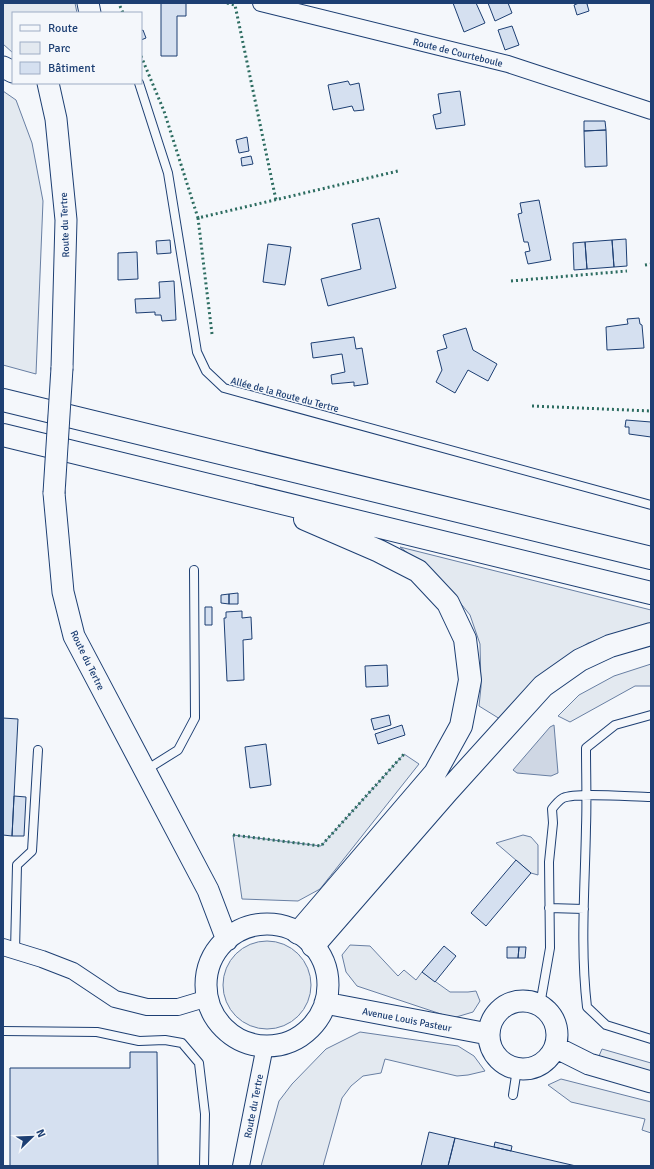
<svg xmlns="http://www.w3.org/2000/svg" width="654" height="1169" viewBox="0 0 654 1169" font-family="Signika,sans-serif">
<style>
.green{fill:#e3e9f0;stroke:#687fa3}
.water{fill:#cfd7e4;stroke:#687fa3}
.building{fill:#d5e0f0;stroke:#1d3f73}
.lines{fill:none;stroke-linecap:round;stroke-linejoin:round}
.service-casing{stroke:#1d3f73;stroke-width:10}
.minor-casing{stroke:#1d3f73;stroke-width:18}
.tertiary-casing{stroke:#1d3f73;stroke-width:23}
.trunk-casing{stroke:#1d3f73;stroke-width:24}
.service{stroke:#f4f7fb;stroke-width:8}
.minor{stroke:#f4f7fb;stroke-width:16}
.tertiary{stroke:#f4f7fb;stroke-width:21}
.trunk{stroke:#f4f7fb;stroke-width:22}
.tertiary-bridge-casing{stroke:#1d3f73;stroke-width:23;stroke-linecap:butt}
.tertiary-bridge{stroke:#f4f7fb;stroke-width:21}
.hedge{stroke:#2c6c60;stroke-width:3;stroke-dasharray:2 3;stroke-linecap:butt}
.labels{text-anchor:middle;stroke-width:3;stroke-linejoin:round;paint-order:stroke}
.street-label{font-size:10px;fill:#1d3f73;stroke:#f4f7fb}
</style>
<rect width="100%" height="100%" fill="#f4f7fb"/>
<path class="green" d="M3,3H75L77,13H13V53L3,44Z
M3,91L16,100L32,143L43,201L36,374L3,365Z
M400,547L651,610V626L635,627L588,643L554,665L500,719L479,706L481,687L480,644L470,615L442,580Z
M651,664V686H635L570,722L558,716L579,695L614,676Z
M404,754L419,764L320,889L298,901L242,899L233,835L321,846Z
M523,835L531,837L538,845V875L531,873L496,843Z
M223 985a44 44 0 1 1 88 0a44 44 0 1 1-88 0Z
M350,945L370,946L398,976L404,970L416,980L422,972L450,992H468L476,991L480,1001L473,1012L453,1018L357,986L346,972L342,955Z
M360,1032L458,1046L474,1056L485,1071L468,1075L457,1076L385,1059L381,1073L363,1076L351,1086L342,1098L323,1166H261L279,1101L292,1084L326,1049Z
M602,1049L651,1063V1073L599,1056Z
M561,1079L651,1102V1133L642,1130L645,1119L571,1102L548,1085Z"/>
<path class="water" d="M554,725L558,773L551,776L517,773L513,770L550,727Z"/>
<path class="building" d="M161,3H186V16H177V56H161Z
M453,3H476L485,23L464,32Z
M488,3H508L512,13L495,21Z
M579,3H589L587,4L589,11L577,15L574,5Z
M512,26L519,45L505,50L498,30Z
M143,30L146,38L141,40V31Z
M348,81L350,85L359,83L364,110L354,111L352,106L333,110L328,85Z
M460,91L465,125L436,129L433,115L441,113L438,94Z
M584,121H605L606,130L584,131Z
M606,130L607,166L585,167L584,131Z
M247,137L249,151L239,153L236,140Z
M251,156L253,164L242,166L241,158Z
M539,200L551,260L528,264L525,252L530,251L528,242H524L518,214L522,213L520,203Z
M379,218L396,288L328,306L321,279L361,269L352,224Z
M626,239L627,266L614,267L612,240Z
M170,240L171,253L157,254L156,241Z
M612,240L614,267L587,269L585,242Z
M585,242L587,269L574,270L573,243Z
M268,244L291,247L285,285L263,282Z
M137,252L138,279L118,280V253Z
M174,281L176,320L162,321L161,315H155V312L136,313L135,299L160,298L159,282Z
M639,318L640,324L642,325L644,348L607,350L606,327L628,324L627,319Z
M466,328L473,350L497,364L488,381L468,370L455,393L436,382L442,370L437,351L447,348L443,335Z
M354,337L356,349L362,348L368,384L354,386V382L332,384L331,375L345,372L342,354L313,358L311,343Z
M626,420L651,422V437L629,434V427H625Z
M238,593V604H229V594Z
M229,594V604L221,603V595Z
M205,607H212V625H205Z
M242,611V618L251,617L252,639L243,640L244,680L227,681L224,618H226V612Z
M387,665L388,686L366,687L365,666Z
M389,715L391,725L374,730L371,719Z
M3,718L18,719L12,836L3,835Z
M402,725L405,735L378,744L375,734Z
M266,744L271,785L250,788L245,747Z
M14,796L26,797L24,836H12Z
M516,860L531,873L486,926L471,913Z
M444,946L456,956L435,982L422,972Z
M507,947H519L518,958H507Z
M519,947H526L525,958H518Z
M130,1052H157L158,1166H10V1068H130Z
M429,1132L455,1138L448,1166H421Z
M455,1138L494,1147L576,1166H448Z
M495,1142L512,1146L511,1151L494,1147Z"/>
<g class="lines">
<g class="service-casing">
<path id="service" d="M139,83L168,173L197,352L206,371L224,388L651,505
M651,715L615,725L586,748C586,774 587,801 586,827C585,887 580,947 587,1007L606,1025L651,1039
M146,770L178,750L195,718L194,570
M549,908L584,909
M15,951L17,865L32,851L38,750
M540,1005L550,948L549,862L553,823L552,809C555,805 558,801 563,798C577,792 633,797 651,797
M3,1031L97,1032L139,1041L165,1040L182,1043L199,1063L205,1114L204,1166
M513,1095L517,1069"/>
</g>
<g class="minor-casing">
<path id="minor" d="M261,3L508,64L651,111
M3,947L42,959L73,971L115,999L147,1007H178L208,998
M241,1166L265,1046"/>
</g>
<g class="tertiary-casing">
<path id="tertiary" d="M88,3L90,13
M3,67L13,72
M48,83L56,119L66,220L62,368
M54,493L63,592L74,636L208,890L227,940
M206 985a61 61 0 1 1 122 0a61 61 0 1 1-122 0Z
M489 1035a34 34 0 1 1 68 0a34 34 0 1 1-68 0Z
M325,1003L488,1034
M555,1047L589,1064L651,1082"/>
</g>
<g class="trunk-casing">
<path id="trunk" d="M3,400L651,558
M3,435L651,593
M298,933L435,773L461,726L470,680L465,639L448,603L418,571L379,551L305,519
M313,946L447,792L543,686L580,660L610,646L651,634"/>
</g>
<use href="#service" class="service"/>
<use href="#minor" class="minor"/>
<use href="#tertiary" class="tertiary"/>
<use href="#trunk" class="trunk"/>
<g class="tertiary-bridge-casing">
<path id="tertiary-bridge" d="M54,493L62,368"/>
</g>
<use href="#tertiary-bridge" class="tertiary-bridge"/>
<path class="hedge" d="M227,3L235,5L276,200
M120,6L123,13
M141,56L164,111L198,218
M645,265L651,264
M511,281L627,271
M212,334L198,218L398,171
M532,406L651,411
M233,835L321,846L404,754"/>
</g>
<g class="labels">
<g class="street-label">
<text transform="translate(458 52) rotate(14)" y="4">Route de Courteboule</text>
<text transform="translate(64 225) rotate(-92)" y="4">Route du Tertre</text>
<text transform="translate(285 394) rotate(15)" y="4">Allée de la Route du Tertre</text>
<text transform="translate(88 660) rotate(64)" y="4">Route du Tertre</text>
<text transform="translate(407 1019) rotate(11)" y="4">Avenue Louis Pasteur</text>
<text transform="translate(253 1106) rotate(-79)" y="4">Route du Tertre</text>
</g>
</g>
<rect width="654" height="1169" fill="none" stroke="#1d3f73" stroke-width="8"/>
<rect x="12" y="12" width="130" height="72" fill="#f4f7fb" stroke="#9eadc5"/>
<rect x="20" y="25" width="20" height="6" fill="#f4f7fb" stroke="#9eadc5"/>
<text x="48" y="32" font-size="12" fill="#1d3f73">Route</text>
<rect x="20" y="42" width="20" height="12" fill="#e3e9f0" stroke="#9eadc5"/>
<text x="48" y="52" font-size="12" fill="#1d3f73">Parc</text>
<rect x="20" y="62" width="20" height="12" fill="#d5e0f0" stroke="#9eadc5"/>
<text x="48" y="72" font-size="12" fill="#1d3f73">Bâtiment</text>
<g transform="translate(32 1137) rotate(67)" stroke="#f4f7fb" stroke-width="3" paint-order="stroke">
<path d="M0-3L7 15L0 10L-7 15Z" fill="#1d3f73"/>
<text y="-6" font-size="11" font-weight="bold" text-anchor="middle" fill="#1d3f73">N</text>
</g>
</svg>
